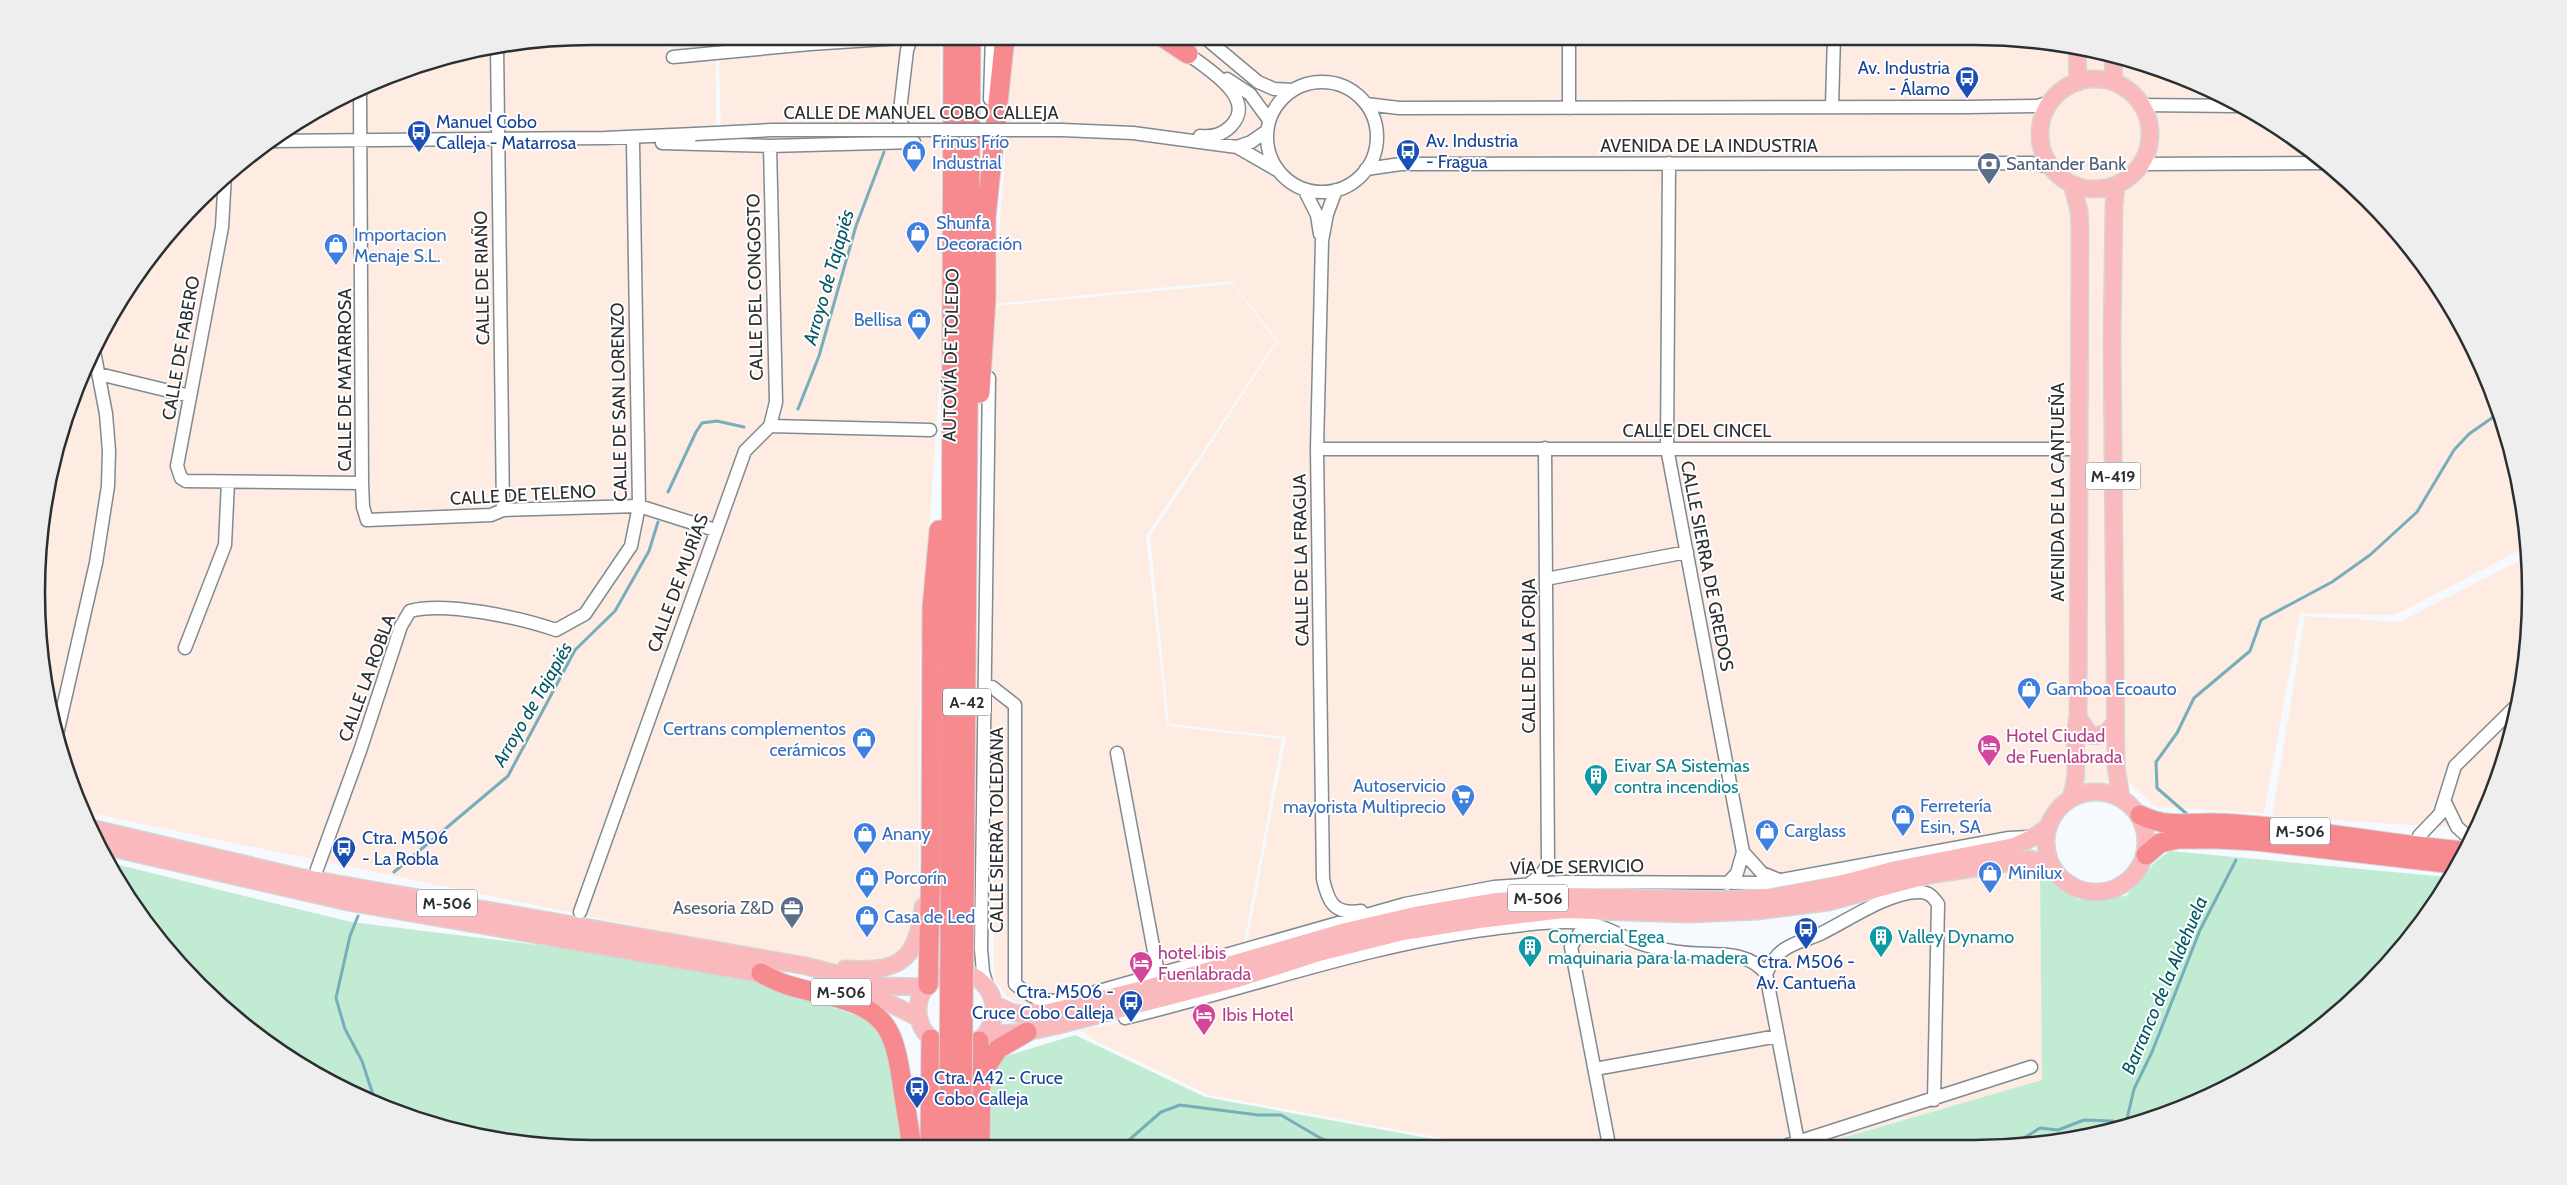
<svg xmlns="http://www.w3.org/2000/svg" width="2567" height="1185" viewBox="0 0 2567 1185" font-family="Cabin,sans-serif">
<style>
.industrial{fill:#feebe2}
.green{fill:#c1ecd3}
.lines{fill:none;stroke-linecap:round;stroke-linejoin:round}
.stream{stroke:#76aeba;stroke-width:3}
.minor-casing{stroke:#818a91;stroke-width:15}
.major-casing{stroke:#d5d5d6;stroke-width:19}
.highway-casing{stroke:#d5d5d6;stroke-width:21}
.minor{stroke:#fff;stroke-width:12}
.major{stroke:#fab9bc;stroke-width:16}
.highway{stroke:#f68a8f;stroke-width:19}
.minor-bridge-casing{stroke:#818a91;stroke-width:15;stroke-linecap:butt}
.highway-bridge-casing{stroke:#d5d5d6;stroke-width:21;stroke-linecap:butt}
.minor-bridge{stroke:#fff;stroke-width:12}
.highway-bridge{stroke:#f68a8f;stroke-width:19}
.labels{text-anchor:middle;stroke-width:4;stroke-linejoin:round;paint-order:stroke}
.shield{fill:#fff;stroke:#6b6d70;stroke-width:1}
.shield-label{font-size:16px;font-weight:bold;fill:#2b2f32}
.transit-label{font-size:18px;fill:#164399;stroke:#fff;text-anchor:start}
.street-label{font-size:18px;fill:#2b2f32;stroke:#fff}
.shop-label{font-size:18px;fill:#366cbe;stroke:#fff;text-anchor:start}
.service-label{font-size:18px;fill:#4e5e75;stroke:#fff;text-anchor:start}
.hotel-label{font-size:18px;fill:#b23c85;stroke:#fff;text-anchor:start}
.culture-label{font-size:18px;fill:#0d838f;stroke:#fff;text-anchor:start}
.water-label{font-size:19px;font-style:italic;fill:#045966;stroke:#fff}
.rim{fill:none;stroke:#2b2f32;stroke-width:2.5}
</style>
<rect width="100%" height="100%" fill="#f6fafe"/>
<path class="industrial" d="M592,36H668L669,62L716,60V140L940,138L944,319L920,655L918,944L873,975L84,812L66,772L41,665L36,592L47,484L66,413L111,315L174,226L226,174L314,111L413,66L484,47Z
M670,36H940V125L721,127L719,59L672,60Z
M1008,36H1975L2083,47L2187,78L2283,130L2368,199L2437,283L2488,379L2520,484L2526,547L2395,615L2300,613L2264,813L2156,807L2125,779L2068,790L2038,828L2008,841L1768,888L1550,889L1245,953L1286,737L1169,724L1150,536L1278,341L1231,281L993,304L1005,161Z
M1232,284L1276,341L1146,536L1167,726L1282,739L1242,954L1054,1007L1017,1003L1005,995L994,978L987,341L994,306Z
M2527,557L2531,592L2520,701L2489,805L2475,829L2272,816L2305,616L2399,622Z
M1997,871L2040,873L2042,1080L1818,1145H1605L1564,931L1658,957L1750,965L1817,943L1906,891Z
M1563,929L1603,1145L1485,1146L1209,1095L1094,1040L1080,1030L1159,1015L1360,960L1485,937Z"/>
<path class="green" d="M2170,851L2447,877L2416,931L2313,1034L2188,1106L2047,1144L1818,1145L2042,1080L2040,873L2078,900L2126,896L2156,861Z
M107,862L351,922L635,957L752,979L869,1020L888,1043L906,1148L592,1149L484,1138L380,1107L314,1074L226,1011L174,959Z
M1075,1035L1205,1097L1471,1146L988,1147L990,1086L1000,1058Z"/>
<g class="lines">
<path class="stream" d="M798,409L819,356L856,226L884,152
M668,492L696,432L702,423L717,421L744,427
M2188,815L2157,788L2156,762L2177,733L2194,698L2250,651L2261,620L2332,582L2370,555L2417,512L2454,450L2469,434L2499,413
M394,872L508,776L575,650L615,611L649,551L658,522
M358,916L350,936L336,998L345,1029L362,1061L376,1104
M2126,1123L2134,1089L2152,1052L2200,930L2236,860
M2014,1144L2040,1128L2058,1130L2084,1120L2112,1121L2121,1124
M1121,1147L1161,1112L1180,1105L1258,1115H1281L1322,1139L1341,1146"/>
<g class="minor-casing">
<path id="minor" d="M1203,36L1258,82L1274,89L1293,90
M1569,36V108
M497,46L503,510
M1188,54C1207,69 1258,98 1231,126C1222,135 1213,137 1200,136
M673,57L810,44L902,38L911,40
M1227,79L1250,94L1269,120
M1267 137a55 55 0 1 1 110 0a55 55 0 1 1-110 0Z
M360,90L362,483L363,507L367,520L491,515L503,510L639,506L715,530
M990,99L992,36
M1366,104L1399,108L1967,107L2037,106L2051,102
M2142,105L2238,106
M1832,106L1834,36
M1062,130L1133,133L1237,147L1277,170
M909,137L899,119L907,50L912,36
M272,141L605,138L695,134
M662,143L770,146L914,142
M770,146L776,402L770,426
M1237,147L1251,142L1267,131
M1669,163L1667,448L1743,852L1762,873L1779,880
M2142,164L2324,163
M1366,169L1401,164L2032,163L2051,167
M225,175L222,227L177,466L181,478L186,481L362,483
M1304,189L1317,215L1320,234
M1336,190L1327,214L1322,241L1317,449L1323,879C1328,902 1334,915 1361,911
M99,374L190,396
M1317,449H2078
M1546,579L1687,552
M185,648L225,545L228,482
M992,687L1015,705V984C1037,1002 1044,1003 1071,999L1405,904L1494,887L1562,882L1765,883L2009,838L2029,837
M57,734L96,563L108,486L109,451L106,414L94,351
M1117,753L1158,973
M2445,802L2457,827L2469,838
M2419,836L2440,814L2455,766L2520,702
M317,869L360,751L401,626L410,611C445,601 521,618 556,630L585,614L631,546L639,506L633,142
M1529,884L1541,875L1548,864L1545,448
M1727,884L1737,873L1743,852
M580,912L745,451L770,426L930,430
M1600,929L1580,932L1571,947L1609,1145
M1766,974C1770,965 1774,957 1782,951C1793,942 1807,940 1820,934C1847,921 1890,891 1920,892C1929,892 1933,897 1938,904L1934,1100
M989,992L983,972L981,949L989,378
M1125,1018C1247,989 1366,945 1491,929C1522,925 1555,920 1585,923C1605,925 1623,938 1642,944C1653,948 1667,950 1679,952C1708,957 1746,947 1766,974L1798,1142
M1595,1069L1778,1036
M1788,1145L2031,1067"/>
</g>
<g class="major-casing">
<path id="major" d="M2077,46L2078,82
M2113,56L2114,82
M2040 134a55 55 0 1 1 110 0a55 55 0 1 1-110 0Z
M2116,185L2114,206L2112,341L2116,767L2121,797
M2078,717L2090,735C2104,737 2109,732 2116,720
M2046 842a50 50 0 1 1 100 0a50 50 0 1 1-100 0Z
M2070,799C2082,771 2071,746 2078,717L2080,227L2079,211L2072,184
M91,828L299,877L806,966L884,986L926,987
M99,845L348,902L774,976
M845,969C899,972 917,962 923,907
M918 1010a38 38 0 1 1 76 0a38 38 0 1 1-76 0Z
M841,992L889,1003L919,1018
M993,1004L1011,1012L1021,1014L1049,1012L1151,987L1346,931L1415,915L1485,903L1552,896L1724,900L1771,897L1832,886L1896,869L2014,846L2034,837L2048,827
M985,1035L1027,1032L1055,1026L1238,979L1319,953L1403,932L1479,920L1564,910L1689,914L1757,911L1828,902L1930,875L2000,864L2031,859L2051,866"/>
</g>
<g class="highway-casing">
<path id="highway" d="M1161,36L1188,54
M980,393L986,299V217L1004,46L1007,36
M2140,815C2170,829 2186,822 2217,823C2231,823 2245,825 2259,826C2327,832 2394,845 2462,851
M2146,855L2160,843L2178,839H2218L2256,841L2454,864
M950,927L953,36
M964,927L971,36
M761,973C785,988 814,991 841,999C890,1012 895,1038 902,1083C905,1105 909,1126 912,1148
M928,985L931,863L932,608L939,530
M979,1041L981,1075L980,1147
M981,1075L998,1049L1027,1032
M962,1099V1148
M930,1148L931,1039
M948,1148L949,1097"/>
</g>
<use href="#minor" class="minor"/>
<use href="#major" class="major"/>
<use href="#highway" class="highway"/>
<g class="minor-bridge-casing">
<path id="minor-bridge" d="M695,134L772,130H1062"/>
</g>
<g class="highway-bridge-casing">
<path id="highway-bridge" d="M949,1097L950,927
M962,1099L964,927"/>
</g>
<use href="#minor-bridge" class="minor-bridge"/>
<use href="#highway-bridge" class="highway-bridge"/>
</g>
<defs>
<g id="bus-pin" transform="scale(1.25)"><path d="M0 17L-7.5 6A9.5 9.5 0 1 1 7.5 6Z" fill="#1a4fb4" stroke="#fff"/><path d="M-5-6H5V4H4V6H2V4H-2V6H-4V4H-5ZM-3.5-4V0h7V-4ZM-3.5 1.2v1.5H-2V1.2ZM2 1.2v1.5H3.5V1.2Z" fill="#fff"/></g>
<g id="shop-pin" transform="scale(1.25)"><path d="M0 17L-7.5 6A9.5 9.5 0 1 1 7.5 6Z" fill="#3f7fe0" stroke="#fff"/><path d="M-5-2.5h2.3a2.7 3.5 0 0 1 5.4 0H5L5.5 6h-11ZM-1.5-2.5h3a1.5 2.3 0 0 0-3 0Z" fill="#fff"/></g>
<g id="bank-pin" transform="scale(1.25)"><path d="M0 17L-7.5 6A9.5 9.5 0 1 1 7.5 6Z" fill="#5c6f8a" stroke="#fff"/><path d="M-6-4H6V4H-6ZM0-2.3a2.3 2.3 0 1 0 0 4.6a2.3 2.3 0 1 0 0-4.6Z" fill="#fff"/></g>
<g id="hotel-pin" transform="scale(1.25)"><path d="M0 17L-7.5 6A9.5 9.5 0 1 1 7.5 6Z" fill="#d1479c" stroke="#fff"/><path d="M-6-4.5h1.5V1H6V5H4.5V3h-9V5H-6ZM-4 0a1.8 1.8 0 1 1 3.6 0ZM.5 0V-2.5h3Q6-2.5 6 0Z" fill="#fff"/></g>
<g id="building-pin" transform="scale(1.25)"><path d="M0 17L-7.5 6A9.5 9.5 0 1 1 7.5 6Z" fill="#0f9aa8" stroke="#fff"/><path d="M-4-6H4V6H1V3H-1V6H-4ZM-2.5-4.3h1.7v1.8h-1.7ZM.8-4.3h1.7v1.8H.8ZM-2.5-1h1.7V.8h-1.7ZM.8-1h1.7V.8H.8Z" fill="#fff"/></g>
<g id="supermarket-pin" transform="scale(1.25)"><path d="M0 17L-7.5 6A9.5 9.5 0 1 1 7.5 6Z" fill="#3f7fe0" stroke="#fff"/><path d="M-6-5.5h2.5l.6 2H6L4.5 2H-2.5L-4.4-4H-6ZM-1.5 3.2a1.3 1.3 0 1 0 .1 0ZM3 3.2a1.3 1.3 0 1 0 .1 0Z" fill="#fff"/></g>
<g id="office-pin" transform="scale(1.25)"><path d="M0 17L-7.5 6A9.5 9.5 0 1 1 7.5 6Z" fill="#5c6f8a" stroke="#fff"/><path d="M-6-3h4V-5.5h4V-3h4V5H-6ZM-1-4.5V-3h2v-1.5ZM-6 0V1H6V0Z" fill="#fff"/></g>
</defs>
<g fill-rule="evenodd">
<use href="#bus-pin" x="1967" y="78"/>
<use href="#bus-pin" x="419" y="132"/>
<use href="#bus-pin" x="1408" y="151"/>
<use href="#shop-pin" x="914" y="152"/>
<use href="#bank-pin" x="1989" y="164"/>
<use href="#shop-pin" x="918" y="233"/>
<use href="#shop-pin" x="336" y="245"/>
<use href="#shop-pin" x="919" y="320"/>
<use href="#shop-pin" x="2029" y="689"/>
<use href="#shop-pin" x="864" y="739"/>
<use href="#hotel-pin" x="1989" y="746"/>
<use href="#building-pin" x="1596" y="776"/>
<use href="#supermarket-pin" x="1463" y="796"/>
<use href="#shop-pin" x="1903" y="816"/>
<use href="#shop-pin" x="1767" y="831"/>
<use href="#shop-pin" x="865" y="834"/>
<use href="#bus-pin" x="344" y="848"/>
<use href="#shop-pin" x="1990" y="873"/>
<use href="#shop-pin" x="867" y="878"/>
<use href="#office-pin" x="792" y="908"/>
<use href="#shop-pin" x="867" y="917"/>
<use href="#bus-pin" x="1806" y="929"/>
<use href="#building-pin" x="1881" y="937"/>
<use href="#building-pin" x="1530" y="947"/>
<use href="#hotel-pin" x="1141" y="963"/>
<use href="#bus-pin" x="1131" y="1002"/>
<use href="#hotel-pin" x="1204" y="1015"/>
<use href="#bus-pin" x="917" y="1088"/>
</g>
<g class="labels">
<g class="shield">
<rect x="2085.5" y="462.5" width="55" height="27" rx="4"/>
<rect x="943" y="688.5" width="48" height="27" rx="4"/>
<rect x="2270" y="817.5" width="60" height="27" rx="4"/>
<rect x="1508" y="884.5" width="60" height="27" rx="4"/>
<rect x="417" y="889.5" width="60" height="27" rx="4"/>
<rect x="811" y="978.5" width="60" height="27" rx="4"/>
</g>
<g class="shield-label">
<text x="2113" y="482">M-419</text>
<text x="967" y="708">A-42</text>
<text x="2300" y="837">M-506</text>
<text x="1538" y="904">M-506</text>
<text x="447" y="909">M-506</text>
<text x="841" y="998">M-506</text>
</g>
<g class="transit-label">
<text x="1950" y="74" text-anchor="end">Av. Industria<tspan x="1950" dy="21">- Álamo</tspan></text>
<text x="436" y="128">Manuel Cobo<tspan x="436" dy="21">Calleja - Matarrosa</tspan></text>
<text x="1426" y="147">Av. Industria<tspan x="1426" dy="21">- Fragua</tspan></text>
<text x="362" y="844">Ctra. M506<tspan x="362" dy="21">- La Robla</tspan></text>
<text x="1806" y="968" text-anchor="middle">Ctra. M506 -<tspan x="1806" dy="21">Av. Cantueña</tspan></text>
<text x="1114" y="998" text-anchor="end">Ctra. M506 -<tspan x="1114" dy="21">Cruce Cobo Calleja</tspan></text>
<text x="934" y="1084">Ctra. A42 - Cruce<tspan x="934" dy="21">Cobo Calleja</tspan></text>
</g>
<g class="street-label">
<text x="921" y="119">CALLE DE MANUEL COBO CALLEJA</text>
<text x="1709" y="152">AVENIDA DE LA INDUSTRIA</text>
<text transform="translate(482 278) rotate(-91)" y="6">CALLE DE RIAÑO</text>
<text transform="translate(755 287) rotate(-91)" y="6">CALLE DEL CONGOSTO</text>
<text transform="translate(181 348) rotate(-80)" y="6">CALLE DE FABERO</text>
<text transform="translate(951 355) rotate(-89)" y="6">AUTOVÍA DE TOLEDO</text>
<text transform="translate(345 380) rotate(-90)" y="6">CALLE DE MATARROSA</text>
<text transform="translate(619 402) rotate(-91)" y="6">CALLE DE SAN LORENZO</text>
<text x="1697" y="437">CALLE DEL CINCEL</text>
<text transform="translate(2058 492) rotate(-90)" y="6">AVENIDA DE LA CANTUEÑA</text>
<text transform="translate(523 495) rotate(-3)" y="6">CALLE DE TELENO</text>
<text transform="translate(1301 560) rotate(-91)" y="6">CALLE DE LA FRAGUA</text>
<text transform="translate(1707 566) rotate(79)" y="6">CALLE SIERRA DE GREDOS</text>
<text transform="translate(678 583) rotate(-70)" y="6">CALLE DE MURÍAS</text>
<text transform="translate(1529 656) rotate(-90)" y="6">CALLE DE LA FORJA</text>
<text transform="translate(367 678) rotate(-70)" y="6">CALLE LA ROBLA</text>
<text transform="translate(997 830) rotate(-90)" y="6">CALLE SIERRA TOLEDANA</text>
<text transform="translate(1577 867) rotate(-1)" y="6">VÍA DE SERVICIO</text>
</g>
<g class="shop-label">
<text x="932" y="148">Frinus Frío<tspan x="932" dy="21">Industrial</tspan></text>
<text x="936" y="229">Shunfa<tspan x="936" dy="21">Decoración</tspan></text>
<text x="354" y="241">Importacion<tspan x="354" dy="21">Menaje S.L.</tspan></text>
<text x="902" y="326" text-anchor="end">Bellisa</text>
<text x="2046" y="695">Gamboa Ecoauto</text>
<text x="846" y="735" text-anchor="end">Certrans complementos<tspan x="846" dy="21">cerámicos</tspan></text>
<text x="1446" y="792" text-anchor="end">Autoservicio<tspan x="1446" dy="21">mayorista Multiprecio</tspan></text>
<text x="1920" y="812">Ferretería<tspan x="1920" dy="21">Esin, SA</tspan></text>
<text x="1784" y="837">Carglass</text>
<text x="882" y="840">Anany</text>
<text x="2008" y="879">Minilux</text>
<text x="884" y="884">Porcorín</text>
<text x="884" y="923">Casa de Led</text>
</g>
<g class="service-label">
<text x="2006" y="170">Santander Bank</text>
<text x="774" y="914" text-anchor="end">Asesoria Z&amp;D</text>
</g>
<g class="hotel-label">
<text x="2006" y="742">Hotel Ciudad<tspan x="2006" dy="21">de Fuenlabrada</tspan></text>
<text x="1158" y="959">hotel ibis<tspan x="1158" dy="21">Fuenlabrada</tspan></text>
<text x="1222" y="1021">Ibis Hotel</text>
</g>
<g class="culture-label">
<text x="1614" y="772">Eivar SA Sistemas<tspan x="1614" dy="21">contra incendios</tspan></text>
<text x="1548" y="943">Comercial Egea<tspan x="1548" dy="21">maquinaria para la madera</tspan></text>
<text x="1898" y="943">Valley Dynamo</text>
</g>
<g class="water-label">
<text transform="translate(828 277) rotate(-74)" y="7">Arroyo de Tajapiés</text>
<text transform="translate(532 704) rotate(-60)" y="7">Arroyo de Tajapiés</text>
<text transform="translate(2164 985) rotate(-67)" y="7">Barranco de la Aldehuela</text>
</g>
</g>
<path d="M0 0H2567V1185H0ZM592 45H1975A547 547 0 0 1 2522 592V593A547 547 0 0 1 1975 1140H592A547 547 0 0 1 45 593V592A547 547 0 0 1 592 45Z" fill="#eeeeef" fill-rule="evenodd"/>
<path class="rim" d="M592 45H1975A547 547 0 0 1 2522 592V593A547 547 0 0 1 1975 1140H592A547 547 0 0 1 45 593V592A547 547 0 0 1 592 45Z"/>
</svg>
